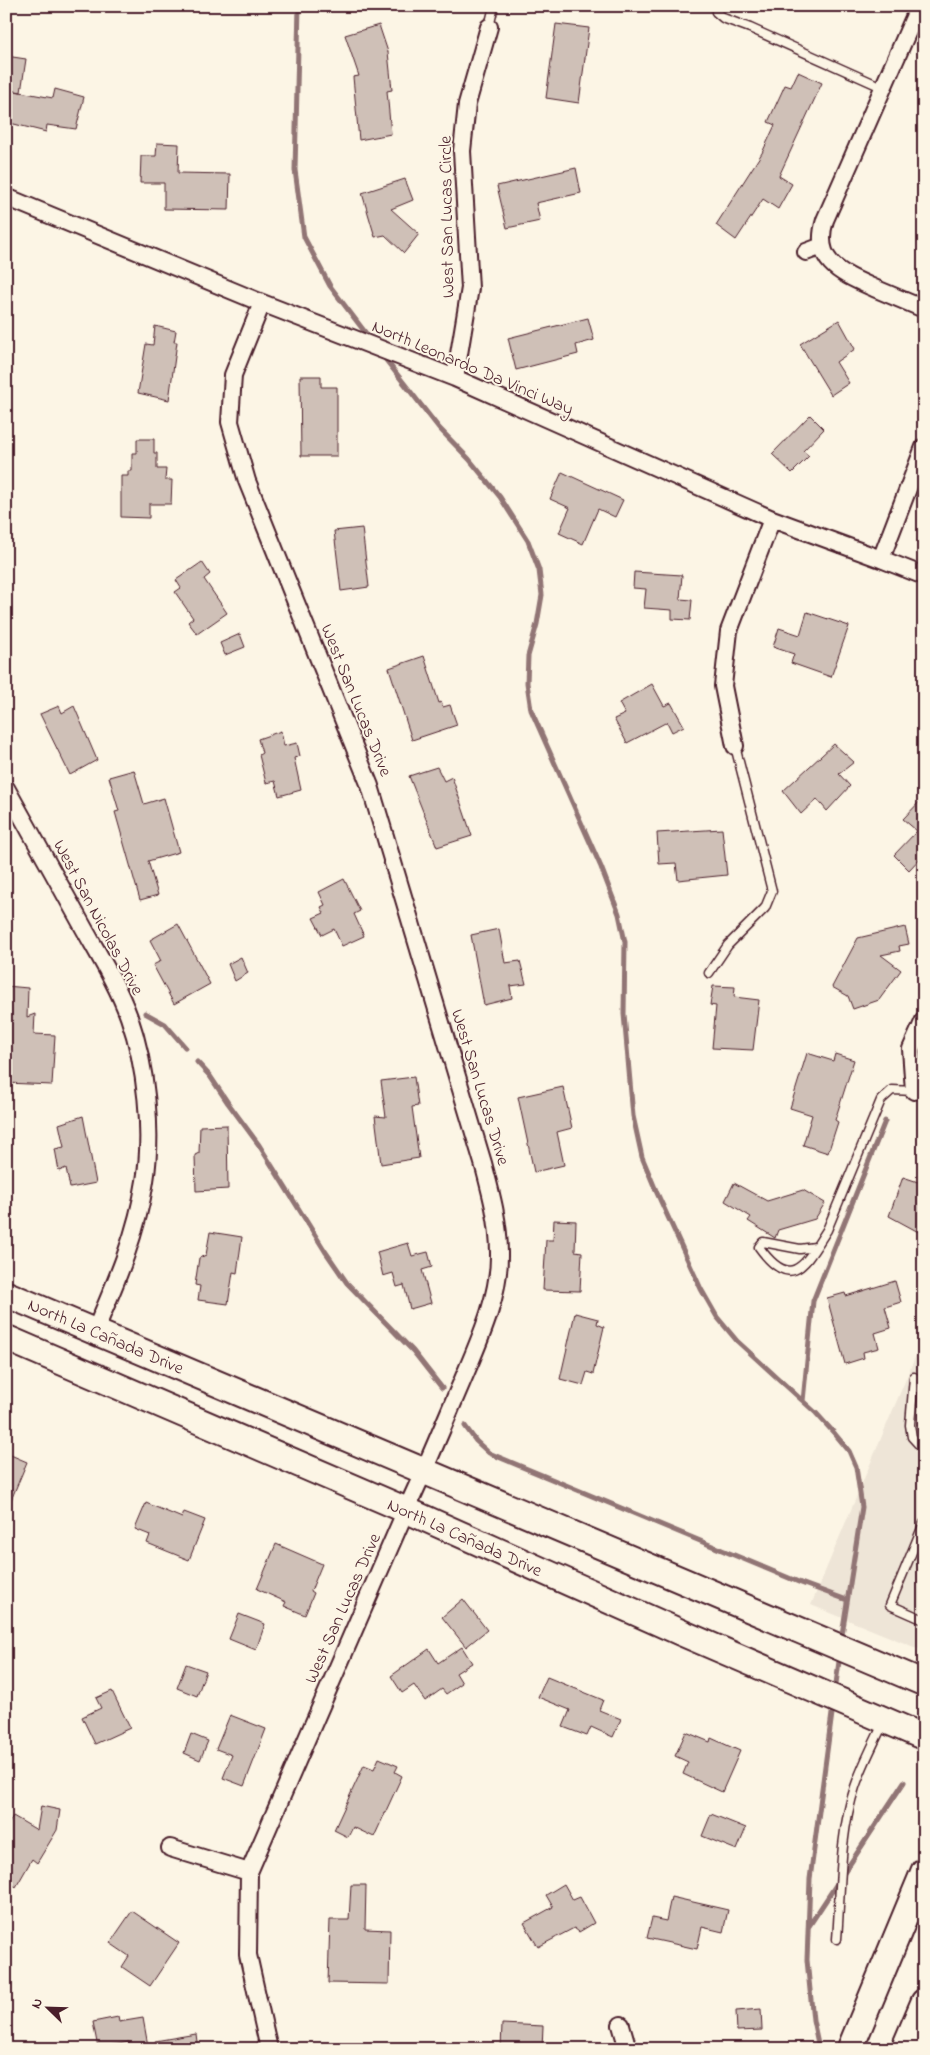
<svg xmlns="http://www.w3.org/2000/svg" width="930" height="2055" viewBox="0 0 930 2055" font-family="'Indie Flower',sans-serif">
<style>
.built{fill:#eee5d7}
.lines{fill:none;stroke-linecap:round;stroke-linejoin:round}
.stream{stroke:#917474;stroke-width:5}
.building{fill:#cfc0b7;stroke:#4a1f2b}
.lane-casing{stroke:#4a1f2b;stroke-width:11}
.street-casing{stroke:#4a1f2b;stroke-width:20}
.primary-casing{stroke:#4a1f2b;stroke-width:29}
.lane{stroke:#fcf5e5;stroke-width:8}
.street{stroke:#fcf5e5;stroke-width:16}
.primary{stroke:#fcf5e5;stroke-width:25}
.labels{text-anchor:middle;stroke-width:4;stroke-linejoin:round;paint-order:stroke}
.street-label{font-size:18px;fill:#4a1f2b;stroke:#fcf5e5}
</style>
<rect width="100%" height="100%" fill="#fcf5e5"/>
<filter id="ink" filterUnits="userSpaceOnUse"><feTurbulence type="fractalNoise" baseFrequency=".02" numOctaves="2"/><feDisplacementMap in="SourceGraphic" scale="10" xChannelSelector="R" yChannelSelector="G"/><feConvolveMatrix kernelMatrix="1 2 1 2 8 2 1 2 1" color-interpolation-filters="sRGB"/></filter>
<g filter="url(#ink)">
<path class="built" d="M924,1336V1651L811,1605Z"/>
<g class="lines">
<path class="stream" d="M299,6L295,170L304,237L330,286L371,340
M382,355L439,428L469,459L500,497L528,541L539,570L542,595L537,624L528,656L527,683L531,710L601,867L619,914L625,942L624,1014L633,1116L642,1157L657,1193L701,1289L717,1317L737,1341L816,1413L835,1434L849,1451L856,1467L862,1507L841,1641
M145,1013L165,1024L185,1047
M197,1062L210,1076L228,1103L259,1145L325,1251L347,1283L413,1351L442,1388
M803,1401L813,1301L885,1121
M465,1426L476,1441L489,1453L801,1583L847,1600
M835,1691L840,1654
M809,1926L904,1782
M819,2048L813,2020L807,1960L810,1879L833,1706"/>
</g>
<path class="building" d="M556,24L589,28L579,103L546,98Z
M379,25L388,52L392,90L387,91L391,134L359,140L353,77L359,76L345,35Z
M6,56L26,59L21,92L6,89Z
M798,72L822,83L779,176L792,184L778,209L763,199L736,240L716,225L762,153L775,125L768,122L785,85L791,87Z
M55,89L84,97L76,129L47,125L46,132L6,122L9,90L53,98Z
M157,143L179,144L178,173L230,174L229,210L164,209V183H140L141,156H156Z
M576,168L581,193L536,203L540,221L507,228L497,186Z
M405,179L413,200L391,209L419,234L404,253L385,235L375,237L362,193Z
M588,318L594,340L576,345L578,354L516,370L508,338Z
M839,320L855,349L836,362L849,383L831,395L800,344Z
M155,326L176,331L174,342H177L169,400L138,393L146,344L153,345Z
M300,376H321V387H337V456H301Z
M810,415L824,429L803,451L809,456L792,473L772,454Z
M137,439H154V453H157V469H166L165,480H172L171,504H149V518L121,517V476H128V471H132V453H137Z
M562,472L623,500L615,517L598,509L583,544L559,533L570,508L550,499Z
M362,528L369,587L341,591L334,531Z
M202,562L210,574L204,579L227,613L197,634L188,622L193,618L175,592L181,588L176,580Z
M634,572L682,575L680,599L692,600L690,620L672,619V610L644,608L646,589L633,588Z
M807,612L849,626L831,677L791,663L794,654L773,647L779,628L800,635Z
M240,634L245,647L225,655L220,643Z
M424,656L439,703L441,702L443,707L450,705L457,725L412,740L389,668Z
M652,684L664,706L671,703L684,726L672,732L667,722L627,743L614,719L625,714L619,703Z
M59,706L62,713L74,706L97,760L70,775L40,714Z
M281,731L284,746L297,743L300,756L294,758L301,790L279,796L275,781L266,783L259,755L262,753L258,739Z
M834,744L854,762L839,774L850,786L827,811L817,799L801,814L783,791Z
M437,767L444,781L452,777L472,836L437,847L409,776Z
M134,770L144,804L164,798L179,852L148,861L158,895L140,900L115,812L119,811L109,777Z
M924,797V854L909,870L894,855L917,831L903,819Z
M722,829L727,875L678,880L676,863L659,864L657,833Z
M344,879L360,911L354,914L364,936L342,946L334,929L322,935L313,918L324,913L321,907L325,905L319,892Z
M178,924L210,984L174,1004L153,965L161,961L150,940Z
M905,927L909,944L899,946L900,951L881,955L901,970L879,1000L853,1009L848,996L832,987L858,938Z
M499,929L505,963L520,961L526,984L510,986L512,998L484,1005L471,935Z
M241,957L248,973L235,981L228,964Z
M6,986L28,988L27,1017L35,1014L34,1034L55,1035L52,1085L6,1083Z
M713,986L735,987L734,997L759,1000L753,1050L712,1048L716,1006L710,1005Z
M807,1053L833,1061L835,1054L854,1060L835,1120L838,1122L828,1153L803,1145L812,1115L790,1108Z
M414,1077L418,1106L412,1107L419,1158L381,1164L375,1116L386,1117L381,1081Z
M563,1087L572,1128L557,1132L564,1165L534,1172L518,1097Z
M83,1116L96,1183L70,1188L66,1168L59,1171L55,1149L64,1147L59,1124Z
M227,1125L228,1189L196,1191L195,1155L199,1153L200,1126Z
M903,1177L924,1184V1235L889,1216Z
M734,1183L767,1201L803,1190L825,1203L815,1219L778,1230L775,1238L748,1221L751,1217L725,1201Z
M554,1220L576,1221L575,1251L582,1252L580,1291L543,1290L546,1240H553Z
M210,1232L242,1237L237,1273L233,1272L228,1304L198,1300L200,1286L195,1285L199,1258L206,1255Z
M408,1243L412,1256L428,1252L432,1267L422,1270L431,1303L410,1309L404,1285L397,1287L393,1273L383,1276L377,1252Z
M895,1281L901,1302L885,1307L891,1328L875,1333L879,1348L863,1352L864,1358L845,1364L827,1298L845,1293L846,1296Z
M575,1313L598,1319L597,1324L604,1327L593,1374L587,1372L583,1385L560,1379Z
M6,1453L27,1462L6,1512Z
M146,1503L182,1518L184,1512L205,1520L189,1560L147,1543L150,1535L135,1529Z
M276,1544L322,1564L311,1591L314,1593L305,1615L284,1606L286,1602L257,1589Z
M463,1599L487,1630L466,1647L442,1617Z
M239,1614L265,1624L256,1650L229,1639Z
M462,1647L472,1663L456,1673L462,1683L446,1694L442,1689L425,1701L414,1685L402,1693L391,1676L429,1649L438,1663Z
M186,1664L206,1671L197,1696L177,1688Z
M547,1677L603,1700L599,1710L621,1719L613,1737L591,1727L587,1736L563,1727L570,1710L538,1697Z
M112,1691L130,1728L95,1744L82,1717L101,1708L96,1698Z
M230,1715L266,1729L244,1786L223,1778L232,1755L216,1749Z
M686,1732L710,1742L711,1738L740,1751L722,1792L683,1774L688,1762L675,1756Z
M191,1734L208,1741L200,1760L184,1753Z
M379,1758L398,1766L395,1772L402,1776L374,1837L353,1827L348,1837L334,1830L364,1765L374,1769Z
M41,1806L60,1810L57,1830L37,1863L32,1859L16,1887L6,1881V1828L13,1816L37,1830Z
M711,1814L746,1828L737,1850L702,1836Z
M564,1884L573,1900L580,1897L594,1923L579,1932L574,1928L538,1947L524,1923L553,1907L546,1895Z
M351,1885H366L365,1929L390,1930L389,1984L328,1983L330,1920H349Z
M671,1897L728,1910L723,1932L702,1927L697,1949L647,1938L652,1918L666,1921Z
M132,1911L179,1943L150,1986L122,1967L129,1956L110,1943Z
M761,2009L762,2030L737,2031L736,2011Z
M118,2017L119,2022L143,2018L148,2046L130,2049L129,2042L98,2048L93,2022Z
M502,2024L543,2026L542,2049H501Z
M196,2034L198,2049H156L155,2041Z"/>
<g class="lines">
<g class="lane-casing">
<path id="lane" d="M718,6L716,12L723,18L750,28L884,88
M489,27L494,6
M709,973L728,945L765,908L772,891L735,746
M815,1247L800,1249L763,1242L759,1247C793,1294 806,1262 827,1230L881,1100L892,1090L914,1091
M914,1377L910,1425L912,1437L924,1450
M924,1523L890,1605L924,1620
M837,1939C841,1889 839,1835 855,1787C862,1766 873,1745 883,1724"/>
</g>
<g class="street-casing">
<path id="street" d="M919,6L825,220C812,262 841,273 874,288C891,295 907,302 924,309
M6,197L262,303L455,378L772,519L881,559L924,576
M806,252L822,246
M262,303L233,375L230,422L247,481L370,786L483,1163C491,1193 499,1222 499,1253C500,1298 478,1343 461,1384C443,1426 426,1468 406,1510L249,1872L248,1955L269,2049
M455,378L470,288L462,151L467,104L489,27
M881,559L924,447
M735,746L723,686L729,631L772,519
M6,788C31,833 56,878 81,923C98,954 117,984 129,1017C146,1065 153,1132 145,1181C137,1234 116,1282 95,1331
M914,1091L911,1049L924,1020
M170,1848L249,1872
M621,2025L628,2049"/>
</g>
<g class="primary-casing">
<path id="primary" d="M6,1294L924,1683
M6,1338L406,1510L682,1633L924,1737
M850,2049L924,1871
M904,2049L924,2002"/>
</g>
<use href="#lane" class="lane"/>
<use href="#street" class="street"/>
<use href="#primary" class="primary"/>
</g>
</g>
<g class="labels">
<g class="street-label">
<text transform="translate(446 217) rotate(-91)" y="6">West San Lucas Circle</text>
<text transform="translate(473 367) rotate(23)" y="6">North Leonardo Da Vinci Way</text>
<text transform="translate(357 700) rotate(68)" y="6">West San Lucas Drive</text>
<text transform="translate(99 917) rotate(62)" y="6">West San Nicolas Drive</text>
<text transform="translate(481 1087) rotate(73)" y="6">West San Lucas Drive</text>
<text transform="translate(106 1336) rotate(23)" y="6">North La Cañada Drive</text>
<text transform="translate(465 1537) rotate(24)" y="6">North La Cañada Drive</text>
<text transform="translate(342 1608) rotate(-66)" y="6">West San Lucas Drive</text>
</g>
</g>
<rect width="930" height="2055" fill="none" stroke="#fcf5e5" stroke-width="25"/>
<rect x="12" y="12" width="905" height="2030" fill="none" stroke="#4a1f2b" stroke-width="2" filter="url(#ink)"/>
<g transform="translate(48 2008) rotate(293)" stroke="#fcf5e5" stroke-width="4" paint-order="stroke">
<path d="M0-4L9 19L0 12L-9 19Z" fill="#4a1f2b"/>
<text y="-8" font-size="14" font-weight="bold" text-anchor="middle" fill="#4a1f2b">N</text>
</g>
</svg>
